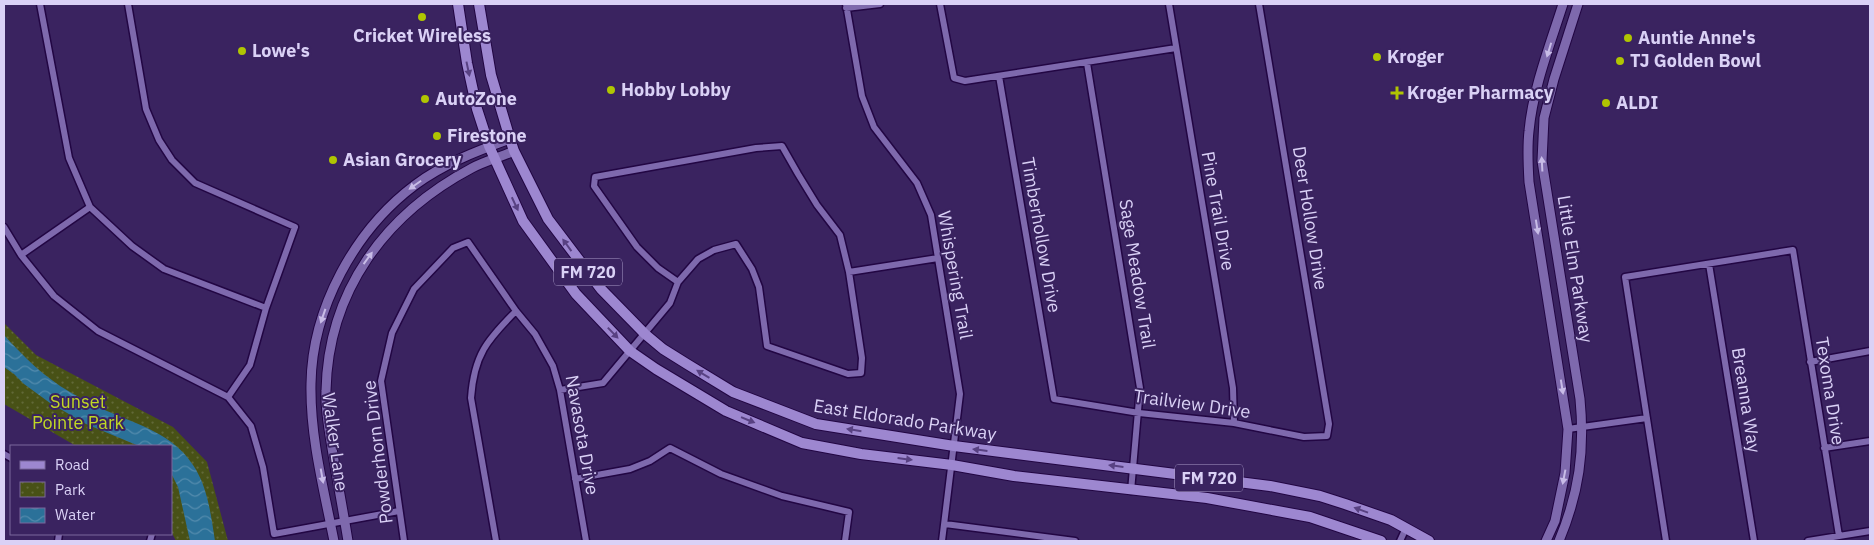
<svg xmlns="http://www.w3.org/2000/svg" width="1874" height="545" viewBox="0 0 1874 545" font-family="'IBM Plex Sans',sans-serif">
<style>
.park{fill:url(#park-dots)}
.water{fill:url(#water-waves)}
.lines{fill:none;stroke-linecap:round;stroke-linejoin:round}
.street-casing{stroke:#220643;stroke-width:9}
.secondary-casing{stroke:#220643;stroke-width:11}
.primary-casing{stroke:#220643;stroke-width:12}
.street{stroke:#7e69ad;stroke-width:6}
.secondary{stroke:#7e69ad;stroke-width:9}
.primary{stroke:#9d87d0;stroke-width:10}
.oneway{fill:#c8bce7}
.oneway2{fill:#584182}
.poi-dot{fill:#b0c502;stroke:#3a2360;stroke-width:2}
.labels{text-anchor:middle;stroke-width:4;stroke-linejoin:round;paint-order:stroke}
.shield{fill:#3a2360;stroke:#aa9dc9;stroke-width:1}
.shield-label{font-size:16px;font-weight:bold;fill:#dad1f6}
.poi-label{font-size:18px;font-weight:bold;fill:#dad1f6;stroke:#3a2360;text-anchor:start}
.street-label{font-size:18px;fill:#dad1f6;stroke:#3a2360}
.park-label{font-size:18px;fill:#c1d825;stroke:#3a2360}
</style>
<defs>
<pattern id="park-dots" width="8" height="8" patternUnits="userSpaceOnUse" patternTransform="scale(1.25)"><rect width="8" height="8" fill="#485116"/><path d="M2 2h.1M6 6h.1" fill="none" stroke="#626938" stroke-width="1.8" stroke-linecap="round"/></pattern>
<pattern id="water-waves" width="16" height="10" patternUnits="userSpaceOnUse" patternTransform="scale(1.25)"><rect width="16" height="10" fill="#2b7199"/><path d="M0 5q4-4 8 0t8 0" fill="none" stroke="#538bad"/></pattern>
</defs>
<rect width="100%" height="100%" fill="#3a2360"/>
<path class="park" d="M4,323L36,355L173,427L207,462L228,541H176L171,531V446H76L4,404Z"/>
<path class="water" d="M4,335C24,357 44,377 70,392C82,399 95,406 107,411C139,425 173,434 193,465C208,487 211,516 215,541H190L178,487L171,473V446H139L86,424L50,403L24,384L14,374L4,367Z"/>
<g class="lines">
<g class="street-casing">
<path id="street" d="M40,4L69,158L90,207L132,246L164,269L266,308
M128,4L146,109L159,140L172,160L195,183L295,227L266,308L250,365L228,397
M846,4L862,96L874,127L917,183L931,215L960,394L942,541
M940,4L954,78L965,81L1176,48
M1169,4L1233,388L1234,423
M846,8L880,4
M1087,63L1140,388L1131,491
M999,76L1054,399L1139,413L1234,423L1304,437L1327,436L1329,424L1259,4
M4,227L21,255L54,296L98,331L228,397L251,426L263,467L274,534L399,511
M21,255L90,207
M1709,264L1754,541
M849,272L938,258
M1810,362L1870,351
M560,390L603,383L670,303L678,282L698,259L714,250L736,244L752,269L759,287L767,346L848,374L861,373L862,358L849,272L840,235L817,205L798,174L782,146L756,148L595,177L594,186L637,247L658,268L678,282
M1568,429L1647,418
M1824,448L1870,441
M4,454L11,458
M575,479L630,469L650,461L670,448L721,474L782,496L849,512L845,541
M945,524L1075,541
M58,541L59,534
M150,541L152,534
M404,541L381,381L392,333L414,289L453,248L468,242L516,311L535,334L553,366L560,390L586,541
M496,541L471,398C474,355 487,340 516,311
M1400,541L1406,528
M1666,541L1625,277L1793,250L1839,536
M1808,541L1870,531"/>
</g>
<g class="secondary-casing">
<path id="secondary" d="M334,541C324,490 310,437 311,384C312,308 355,230 415,185C443,164 477,151 510,139
M348,541C343,510 337,479 332,448C329,429 325,410 326,391C328,291 385,214 472,168C485,161 501,157 514,151
M1546,541L1555,521L1565,473L1568,429L1529,182C1528,165 1527,148 1529,131C1533,88 1550,45 1563,4
M1559,541C1579,493 1585,451 1580,399L1542,161L1544,118L1554,79L1578,4"/>
</g>
<g class="primary-casing">
<path id="primary" d="M458,4L467,63L477,109L489,146L523,221L576,294L630,351L656,369L726,411L802,443L861,454L952,465L1014,476L1207,498L1310,517L1381,541
M479,4L491,75L510,139L514,151L548,219L601,289L645,334L663,349L687,364L733,392L816,424L954,446L1270,486L1320,496L1345,504L1391,520L1429,541"/>
</g>
<use href="#street" class="street"/>
<use href="#secondary" class="secondary"/>
<use href="#primary" class="primary"/>
</g>
<defs><path id="oneway-solid" d="M-6-.8H1V-3.2L6.5 0L1 3.2V.8H-6Z" transform="scale(1.25)"/></defs>
<g class="oneway">
<use href="#oneway-solid" transform="translate(1549 50) rotate(107)"/>
<use href="#oneway-solid" transform="translate(1542 164) rotate(-93)"/>
<use href="#oneway-solid" transform="translate(415 185) rotate(145)"/>
<use href="#oneway-solid" transform="translate(1537 227) rotate(81)"/>
<use href="#oneway-solid" transform="translate(368 258) rotate(-54)"/>
<use href="#oneway-solid" transform="translate(323 316) rotate(109)"/>
<use href="#oneway-solid" transform="translate(1562 387) rotate(81)"/>
<use href="#oneway-solid" transform="translate(322 476) rotate(80)"/>
<use href="#oneway-solid" transform="translate(1564 477) rotate(101)"/>
</g>
<g class="oneway2">
<use href="#oneway-solid" transform="translate(468 69) rotate(78)"/>
<use href="#oneway-solid" transform="translate(515 204) rotate(65)"/>
<use href="#oneway-solid" transform="translate(567 245) rotate(-126)"/>
<use href="#oneway-solid" transform="translate(613 333) rotate(46)"/>
<use href="#oneway-solid" transform="translate(703 374) rotate(-149)"/>
<use href="#oneway-solid" transform="translate(748 420) rotate(22)"/>
<use href="#oneway-solid" transform="translate(854 430) rotate(-171)"/>
<use href="#oneway-solid" transform="translate(980 450) rotate(-173)"/>
<use href="#oneway-solid" transform="translate(905 459) rotate(7)"/>
<use href="#oneway-solid" transform="translate(1116 466) rotate(-173)"/>
<use href="#oneway-solid" transform="translate(1361 510) rotate(-160)"/>
</g>
<g class="poi-dot">
<circle cx="422" cy="17" r="5"/>
<circle cx="1628" cy="38" r="5"/>
<circle cx="242" cy="51" r="5"/>
<circle cx="1377" cy="57" r="5"/>
<circle cx="1620" cy="61" r="5"/>
<circle cx="611" cy="90" r="5"/>
<path d="M1394.5 85.5h5v5h5v5h-5v5h-5v-5h-5v-5h5z"/>
<circle cx="425" cy="99" r="5"/>
<circle cx="1606" cy="103" r="5"/>
<circle cx="437" cy="136" r="5"/>
<circle cx="333" cy="160" r="5"/>
</g>
<g class="labels">
<g class="shield">
<rect x="554" y="258.5" width="68" height="27" rx="4"/>
<rect x="1175" y="464.5" width="68" height="27" rx="4"/>
</g>
<g class="shield-label">
<text x="588" y="278">FM 720</text>
<text x="1209" y="484">FM 720</text>
</g>
<g class="poi-label">
<text x="422" y="42" text-anchor="middle">Cricket Wireless</text>
<text x="1638" y="44">Auntie Anne's</text>
<text x="252" y="57">Lowe's</text>
<text x="1387" y="63">Kroger</text>
<text x="1630" y="67">TJ Golden Bowl</text>
<text x="621" y="96">Hobby Lobby</text>
<text x="1407" y="99">Kroger Pharmacy</text>
<text x="435" y="105">AutoZone</text>
<text x="1616" y="109">ALDI</text>
<text x="447" y="142">Firestone</text>
<text x="343" y="166">Asian Grocery</text>
</g>
<g class="street-label">
<text transform="translate(1218 211) rotate(80)" y="6">Pine Trail Drive</text>
<text transform="translate(1310 218) rotate(81)" y="6">Deer Hollow Drive</text>
<text transform="translate(1041 235) rotate(80)" y="6">Timberhollow Drive</text>
<text transform="translate(1575 269) rotate(81)" y="6">Little Elm Parkway</text>
<text transform="translate(1137 274) rotate(81)" y="6">Sage Meadow Trail</text>
<text transform="translate(955 275) rotate(80)" y="6">Whispering Trail</text>
<text transform="translate(1830 391) rotate(81)" y="6">Texoma Drive</text>
<text transform="translate(1746 400) rotate(81)" y="6">Breanna Way</text>
<text transform="translate(1192 404) rotate(8)" y="6">Trailview Drive</text>
<text transform="translate(905 420) rotate(9)" y="6">East Eldorado Parkway</text>
<text transform="translate(582 435) rotate(80)" y="6">Navasota Drive</text>
<text transform="translate(335 442) rotate(82)" y="6">Walker Lane</text>
<text transform="translate(378 452) rotate(-97)" y="6">Powderhorn Drive</text>
</g>
<g class="park-label">
<text x="78" y="408">Sunset<tspan x="78" dy="21">Pointe Park</tspan></text>
</g>
</g>
<rect width="1874" height="545" fill="none" stroke="#dad1f6" stroke-width="10"/>
<rect x="10" y="445" width="162" height="90" fill="#3a2360" stroke="#7a699c"/>
<rect x="20" y="461" width="25" height="8" fill="#9d87d0" stroke="#7a699c"/>
<text x="55" y="470" font-size="15" fill="#dad1f6">Road</text>
<rect x="20" y="482" width="25" height="15" fill="url(#park-dots)" stroke="#7a699c"/>
<text x="55" y="495" font-size="15" fill="#dad1f6">Park</text>
<rect x="20" y="508" width="25" height="15" fill="url(#water-waves)" stroke="#7a699c"/>
<text x="55" y="520" font-size="15" fill="#dad1f6">Water</text>
</svg>
